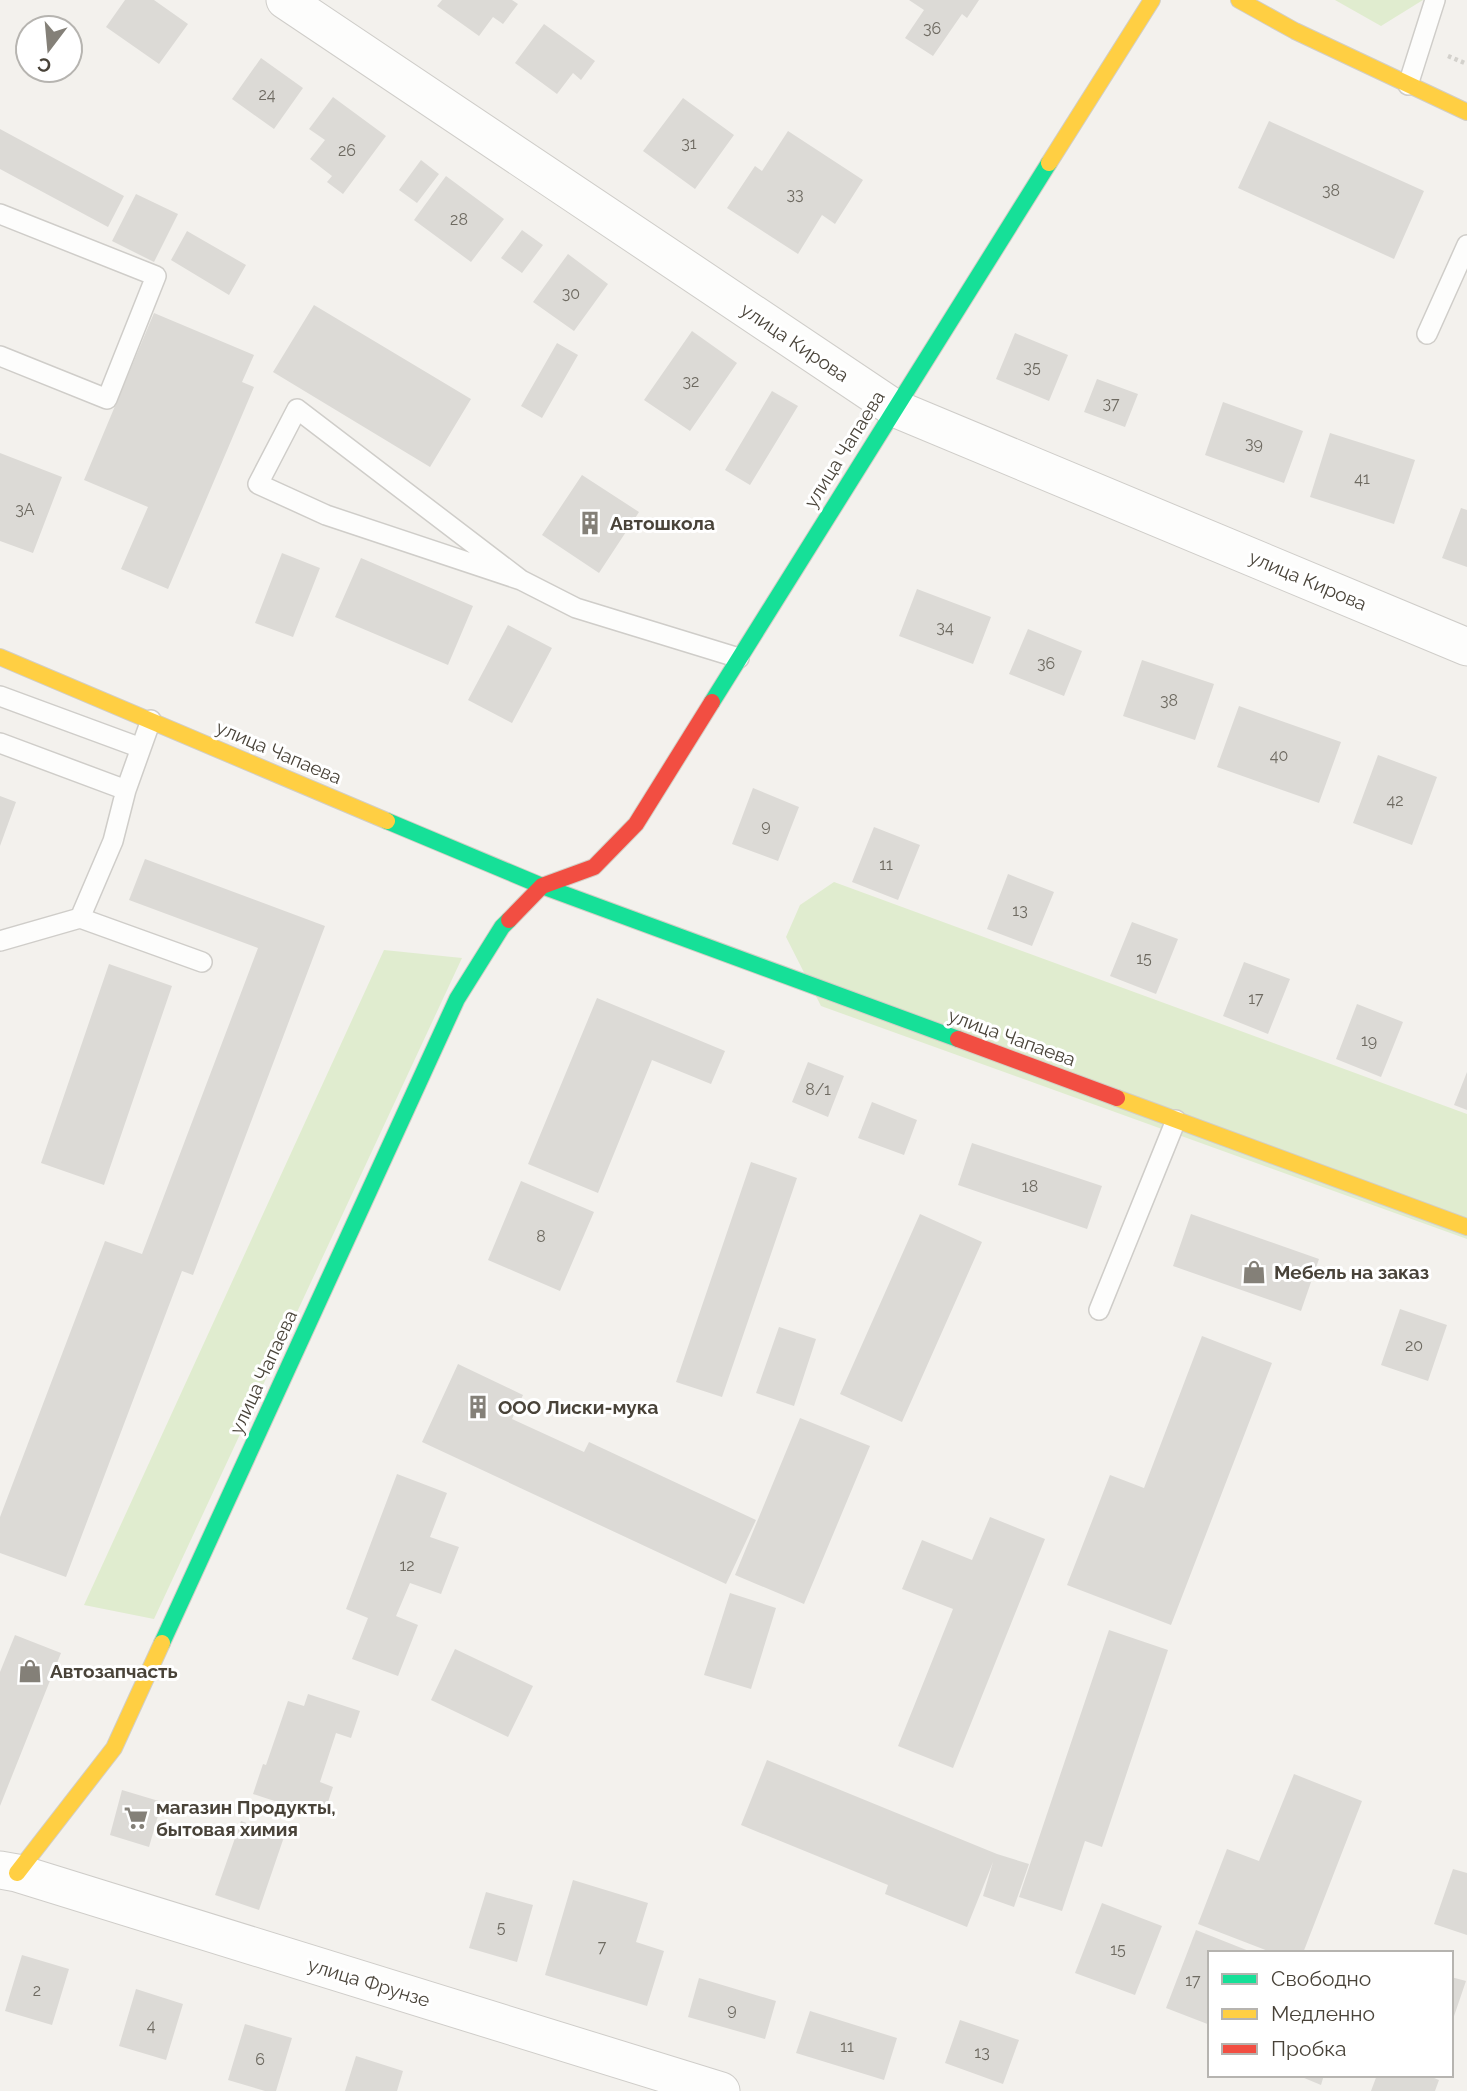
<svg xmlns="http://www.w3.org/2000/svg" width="1467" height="2091" viewBox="0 0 1467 2091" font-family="Raleway,sans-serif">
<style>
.green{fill:#e0eccf}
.building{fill:#dcdad6}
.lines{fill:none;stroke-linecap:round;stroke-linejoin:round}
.lane-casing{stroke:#cfcdc9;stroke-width:22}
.street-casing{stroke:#cfcdc9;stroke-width:39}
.fast-casing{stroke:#d2cec5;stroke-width:18}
.slow-casing{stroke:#d2cec5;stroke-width:18}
.jam-casing{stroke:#d2cec5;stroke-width:18}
.path{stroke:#d3d1cc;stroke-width:4.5;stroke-dasharray:3.5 3.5;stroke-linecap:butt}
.lane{stroke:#fdfdfc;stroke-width:19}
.street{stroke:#fdfdfc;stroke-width:37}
.fast{stroke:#16e098;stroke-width:16}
.slow{stroke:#ffcf43;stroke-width:16}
.jam{stroke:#f24e42;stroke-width:16}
.labels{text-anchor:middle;stroke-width:6;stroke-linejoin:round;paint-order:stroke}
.number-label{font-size:16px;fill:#6e6a61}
.street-label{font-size:19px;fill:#494339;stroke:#fff}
.poi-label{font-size:19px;font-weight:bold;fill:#494339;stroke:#fff;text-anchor:start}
</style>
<rect width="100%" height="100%" fill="#f3f1ed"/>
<path class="green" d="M1335,0H1423L1381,26Z
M834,882L1467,1114V1239L821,1006L786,937L800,905Z
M384,950L462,958L154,1619L84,1605Z"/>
<path class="building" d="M125,0H154L188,24L159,64L106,27Z
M442,0H512L518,4L503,24L493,17L479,36L437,6Z
M909,0H979L967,18L962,14L933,56L905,38L924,10Z
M544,24L595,61L581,80L573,73L557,94L515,63Z
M261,58L303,88L274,129L232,99Z
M333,97L386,136L343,194L327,182L332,176L310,159L325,140L309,129Z
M683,98L734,135L695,189L643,151Z
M1269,121L1424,191L1394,259L1238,188Z
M0,129L124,196L108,227L0,169Z
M788,131L863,180L835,224L822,215L798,254L727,208L755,166L762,171Z
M421,160L439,174L417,203L399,190Z
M446,176L504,219L471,262L414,220Z
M136,194L178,214L154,262L112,241Z
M522,230L543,245L522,273L501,258Z
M187,231L246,265L229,295L171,260Z
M568,254L608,284L574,331L533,302Z
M314,305L471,399L430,467L273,372Z
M154,313L254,355L242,382L254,387L168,589L121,569L148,507L84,480Z
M692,331L737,363L690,431L644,400Z
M1015,333L1068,355L1049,401L996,379Z
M557,343L578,355L542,418L521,406Z
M1097,379L1138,394L1125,427L1084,412Z
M772,391L798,406L750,485L725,470Z
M1223,402L1303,431L1284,483L1205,455Z
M1330,433L1415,460L1394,524L1310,497Z
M0,453L62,477L33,553L0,541Z
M582,475L639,512L599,573L542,535Z
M1461,508L1467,510V567L1442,558Z
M282,553L320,568L293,637L255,623Z
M361,558L473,606L448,665L335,617Z
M917,589L991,617L973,664L899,636Z
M508,625L552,648L512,723L468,700Z
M1028,629L1082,651L1064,696L1009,674Z
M1142,660L1214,684L1195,740L1123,716Z
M1239,706L1341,742L1319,803L1217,767Z
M1378,755L1437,777L1412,845L1353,823Z
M753,788L799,807L778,861L732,844Z
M0,796L16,802L0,846Z
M874,827L920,845L898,900L852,882Z
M145,859L325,926L193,1275L182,1271L66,1577L0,1553V1517L105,1241L142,1254L258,948L129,900Z
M1008,874L1054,892L1032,946L987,929Z
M1132,922L1178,939L1156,994L1110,976Z
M1244,962L1290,979L1268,1034L1223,1016Z
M109,964L172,986L104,1185L41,1163Z
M597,998L725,1051L711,1084L652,1060L598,1193L528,1164Z
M1357,1004L1403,1022L1381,1077L1336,1059Z
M808,1062L844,1076L828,1117L792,1102Z
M1467,1072V1110L1454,1105Z
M872,1102L917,1120L904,1155L858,1138Z
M972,1143L1102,1186L1087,1229L958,1185Z
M751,1162L797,1178L722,1397L676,1382Z
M521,1181L594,1212L560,1291L488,1260Z
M920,1214L982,1242L902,1422L840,1394Z
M1191,1214L1319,1259L1301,1311L1173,1266Z
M1400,1309L1447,1325L1428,1381L1381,1365Z
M779,1327L816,1339L794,1406L756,1393Z
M1202,1336L1272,1363L1171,1625L1067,1585L1110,1475L1144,1488Z
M458,1364L523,1395L512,1419L584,1452L589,1442L756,1520L726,1584L422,1442Z
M800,1418L870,1446L804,1604L735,1575Z
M397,1474L447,1493L430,1537L459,1547L441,1594L410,1583L396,1616L418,1625L398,1676L352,1659L368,1618L346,1609Z
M990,1517L1045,1539L953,1768L898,1746L953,1609L902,1589L922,1540L972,1560Z
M730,1593L776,1608L751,1689L704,1675Z
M1109,1630L1168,1650L1102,1847L1085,1841L1062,1911L1019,1897Z
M15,1635L61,1653L0,1806V1672Z
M455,1649L533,1686L508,1737L431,1700Z
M308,1694L360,1711L351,1738L336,1733L320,1782L333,1787L323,1817L253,1794L263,1764L266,1765L288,1701L304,1706Z
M767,1760L997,1854L1029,1864L1014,1907L983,1896L993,1862L967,1927L885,1894L888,1885L741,1825Z
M1294,1774L1362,1801L1303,1953H1273L1198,1924L1227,1849L1259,1861Z
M122,1790L162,1802L149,1847L110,1835Z
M241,1821L284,1837L259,1910L215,1895Z
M1453,1869L1467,1873V1935L1434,1924Z
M573,1880L648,1903L636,1942L664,1951L647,2006L545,1975Z
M486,1892L533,1905L517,1962L469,1948Z
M1102,1903L1162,1926L1135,1995L1075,1973Z
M1196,1930L1254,1953H1210V2025L1166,2008Z
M22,1955L69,1969L52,2025L5,2011Z
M1451,1977L1466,1981L1452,2022H1451Z
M699,1978L776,2001L765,2039L688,2017Z
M136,1989L183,2004L166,2060L119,2046Z
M810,2011L897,2038L884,2080L796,2053Z
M960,2020L1019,2040L1003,2084L945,2063Z
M245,2024L292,2038L276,2091H265L228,2080Z
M356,2056L403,2071L397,2091H345Z
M1297,2075H1324L1321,2085Z
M1377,2075H1427L1439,2080L1435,2091H1371Z"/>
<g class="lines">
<g class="lane-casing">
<path id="lane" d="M1408,85L1435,0
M0,214L156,276L107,399L0,356
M1427,334L1467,245
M521,580L326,515L258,484L297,409L521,580L576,608L739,658
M0,696L141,748
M0,743L126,790
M80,918L202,962
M0,941L80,918L113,841L126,790L151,720
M1099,1310L1176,1120"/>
</g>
<g class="street-casing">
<path id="street" d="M285,0L894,408L1467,647
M0,1870L17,1873L721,2091"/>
</g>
<g class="fast-casing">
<path id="fast" d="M712,702L1049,163
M387,821L542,886L958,1039
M162,1643L457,999L502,927L509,920"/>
</g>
<g class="slow-casing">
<path id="slow" d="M1239,0L1295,31L1467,112
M1049,163L1152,0
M0,657L387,821
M1117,1098L1467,1227
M17,1873L114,1748L162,1643"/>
</g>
<g class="jam-casing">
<path id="jam" d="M509,920L542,886L594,867L636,824L712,702
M958,1039L1117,1098"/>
</g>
<path class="path" d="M1448,56L1467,64"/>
<use href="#lane" class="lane"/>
<use href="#street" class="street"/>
<use href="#fast" class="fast"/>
<use href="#slow" class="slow"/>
<use href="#jam" class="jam"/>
</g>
<defs>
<g id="building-bare" transform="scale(1.89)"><path d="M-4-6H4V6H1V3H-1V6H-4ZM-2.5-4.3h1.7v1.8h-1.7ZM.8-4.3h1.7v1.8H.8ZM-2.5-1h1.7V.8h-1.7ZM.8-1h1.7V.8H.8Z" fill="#848078" stroke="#fff" stroke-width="2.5" paint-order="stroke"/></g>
<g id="shop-bare" transform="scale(1.89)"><path d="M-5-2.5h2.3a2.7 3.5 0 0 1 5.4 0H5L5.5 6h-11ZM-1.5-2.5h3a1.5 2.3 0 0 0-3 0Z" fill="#848078" stroke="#fff" stroke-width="2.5" paint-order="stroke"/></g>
<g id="supermarket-bare" transform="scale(1.89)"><path d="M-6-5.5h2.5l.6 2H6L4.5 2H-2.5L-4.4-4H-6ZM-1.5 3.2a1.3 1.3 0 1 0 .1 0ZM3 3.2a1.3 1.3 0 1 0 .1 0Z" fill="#848078" stroke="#fff" stroke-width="2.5" paint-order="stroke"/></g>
</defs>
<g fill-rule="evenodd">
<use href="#building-bare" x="590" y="523"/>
<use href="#shop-bare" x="1254" y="1272"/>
<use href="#building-bare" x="478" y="1407"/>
<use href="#shop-bare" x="30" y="1671"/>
<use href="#supermarket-bare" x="136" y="1818"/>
</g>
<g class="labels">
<g class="number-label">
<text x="932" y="34">36</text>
<text x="267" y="100">24</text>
<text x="689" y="149">31</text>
<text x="347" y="156">26</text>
<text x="1331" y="196">38</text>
<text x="795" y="200">33</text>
<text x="459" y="225">28</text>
<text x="571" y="299">30</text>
<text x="1032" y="373">35</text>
<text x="691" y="387">32</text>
<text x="1111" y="409">37</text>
<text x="1254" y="449">39</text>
<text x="1362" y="484">41</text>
<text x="25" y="515">3А</text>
<text x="945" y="633">34</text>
<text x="1046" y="669">36</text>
<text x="1169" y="706">38</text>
<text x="1279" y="761">40</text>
<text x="1395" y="806">42</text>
<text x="766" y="831">9</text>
<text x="886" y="870">11</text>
<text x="1020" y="916">13</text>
<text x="1144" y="964">15</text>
<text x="1256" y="1004">17</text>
<text x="1369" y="1046">19</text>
<text x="818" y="1095">8/1</text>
<text x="1030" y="1192">18</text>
<text x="541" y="1242">8</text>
<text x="1414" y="1351">20</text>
<text x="407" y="1571">12</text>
<text x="501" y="1933">5</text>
<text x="602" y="1952">7</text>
<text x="1118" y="1955">15</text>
<text x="1193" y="1986">17</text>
<text x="37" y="1996">2</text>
<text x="732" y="2015">9</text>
<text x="151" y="2031">4</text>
<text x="847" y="2052">11</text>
<text x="982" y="2058">13</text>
<text x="260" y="2065">6</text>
</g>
<g class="street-label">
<text transform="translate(795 342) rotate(34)" y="7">улица Кирова</text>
<text transform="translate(844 449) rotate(-58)" y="7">улица Чапаева</text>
<text transform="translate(1308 580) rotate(23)" y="7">улица Кирова</text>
<text transform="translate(279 752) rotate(23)" y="7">улица Чапаева</text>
<text transform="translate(1012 1037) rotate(20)" y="7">улица Чапаева</text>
<text transform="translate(263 1372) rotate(-65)" y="7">улица Чапаева</text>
<text transform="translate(369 1982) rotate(17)" y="7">улица Фрунзе</text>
</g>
<g class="poi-label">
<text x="610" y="530">Автошкола</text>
<text x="1274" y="1279">Мебель на заказ</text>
<text x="498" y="1414">ООО Лиски-мука</text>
<text x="50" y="1678">Автозапчасть</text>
<text x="156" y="1814">магазин Продукты,<tspan x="156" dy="22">бытовая химия</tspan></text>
</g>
</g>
<rect x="1208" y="1951" width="245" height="126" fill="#ffffff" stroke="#b6b4b0" stroke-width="2"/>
<rect x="1222" y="1974" width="35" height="10" fill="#16e098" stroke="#b6b4b0" stroke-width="2"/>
<text x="1271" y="1986" font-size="21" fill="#494339">Свободно</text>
<rect x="1222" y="2009" width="35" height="10" fill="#ffcf43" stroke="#b6b4b0" stroke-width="2"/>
<text x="1271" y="2021" font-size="21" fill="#494339">Медленно</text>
<rect x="1222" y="2044" width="35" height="10" fill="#f24e42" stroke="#b6b4b0" stroke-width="2"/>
<text x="1271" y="2056" font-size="21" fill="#494339">Пробка</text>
<g transform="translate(49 49) rotate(196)"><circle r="33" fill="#ffffff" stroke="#b6b4b0" stroke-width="2"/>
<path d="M0-5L12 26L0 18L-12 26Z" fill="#848078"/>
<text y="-10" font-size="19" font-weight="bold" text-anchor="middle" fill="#494339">С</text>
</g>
</svg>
